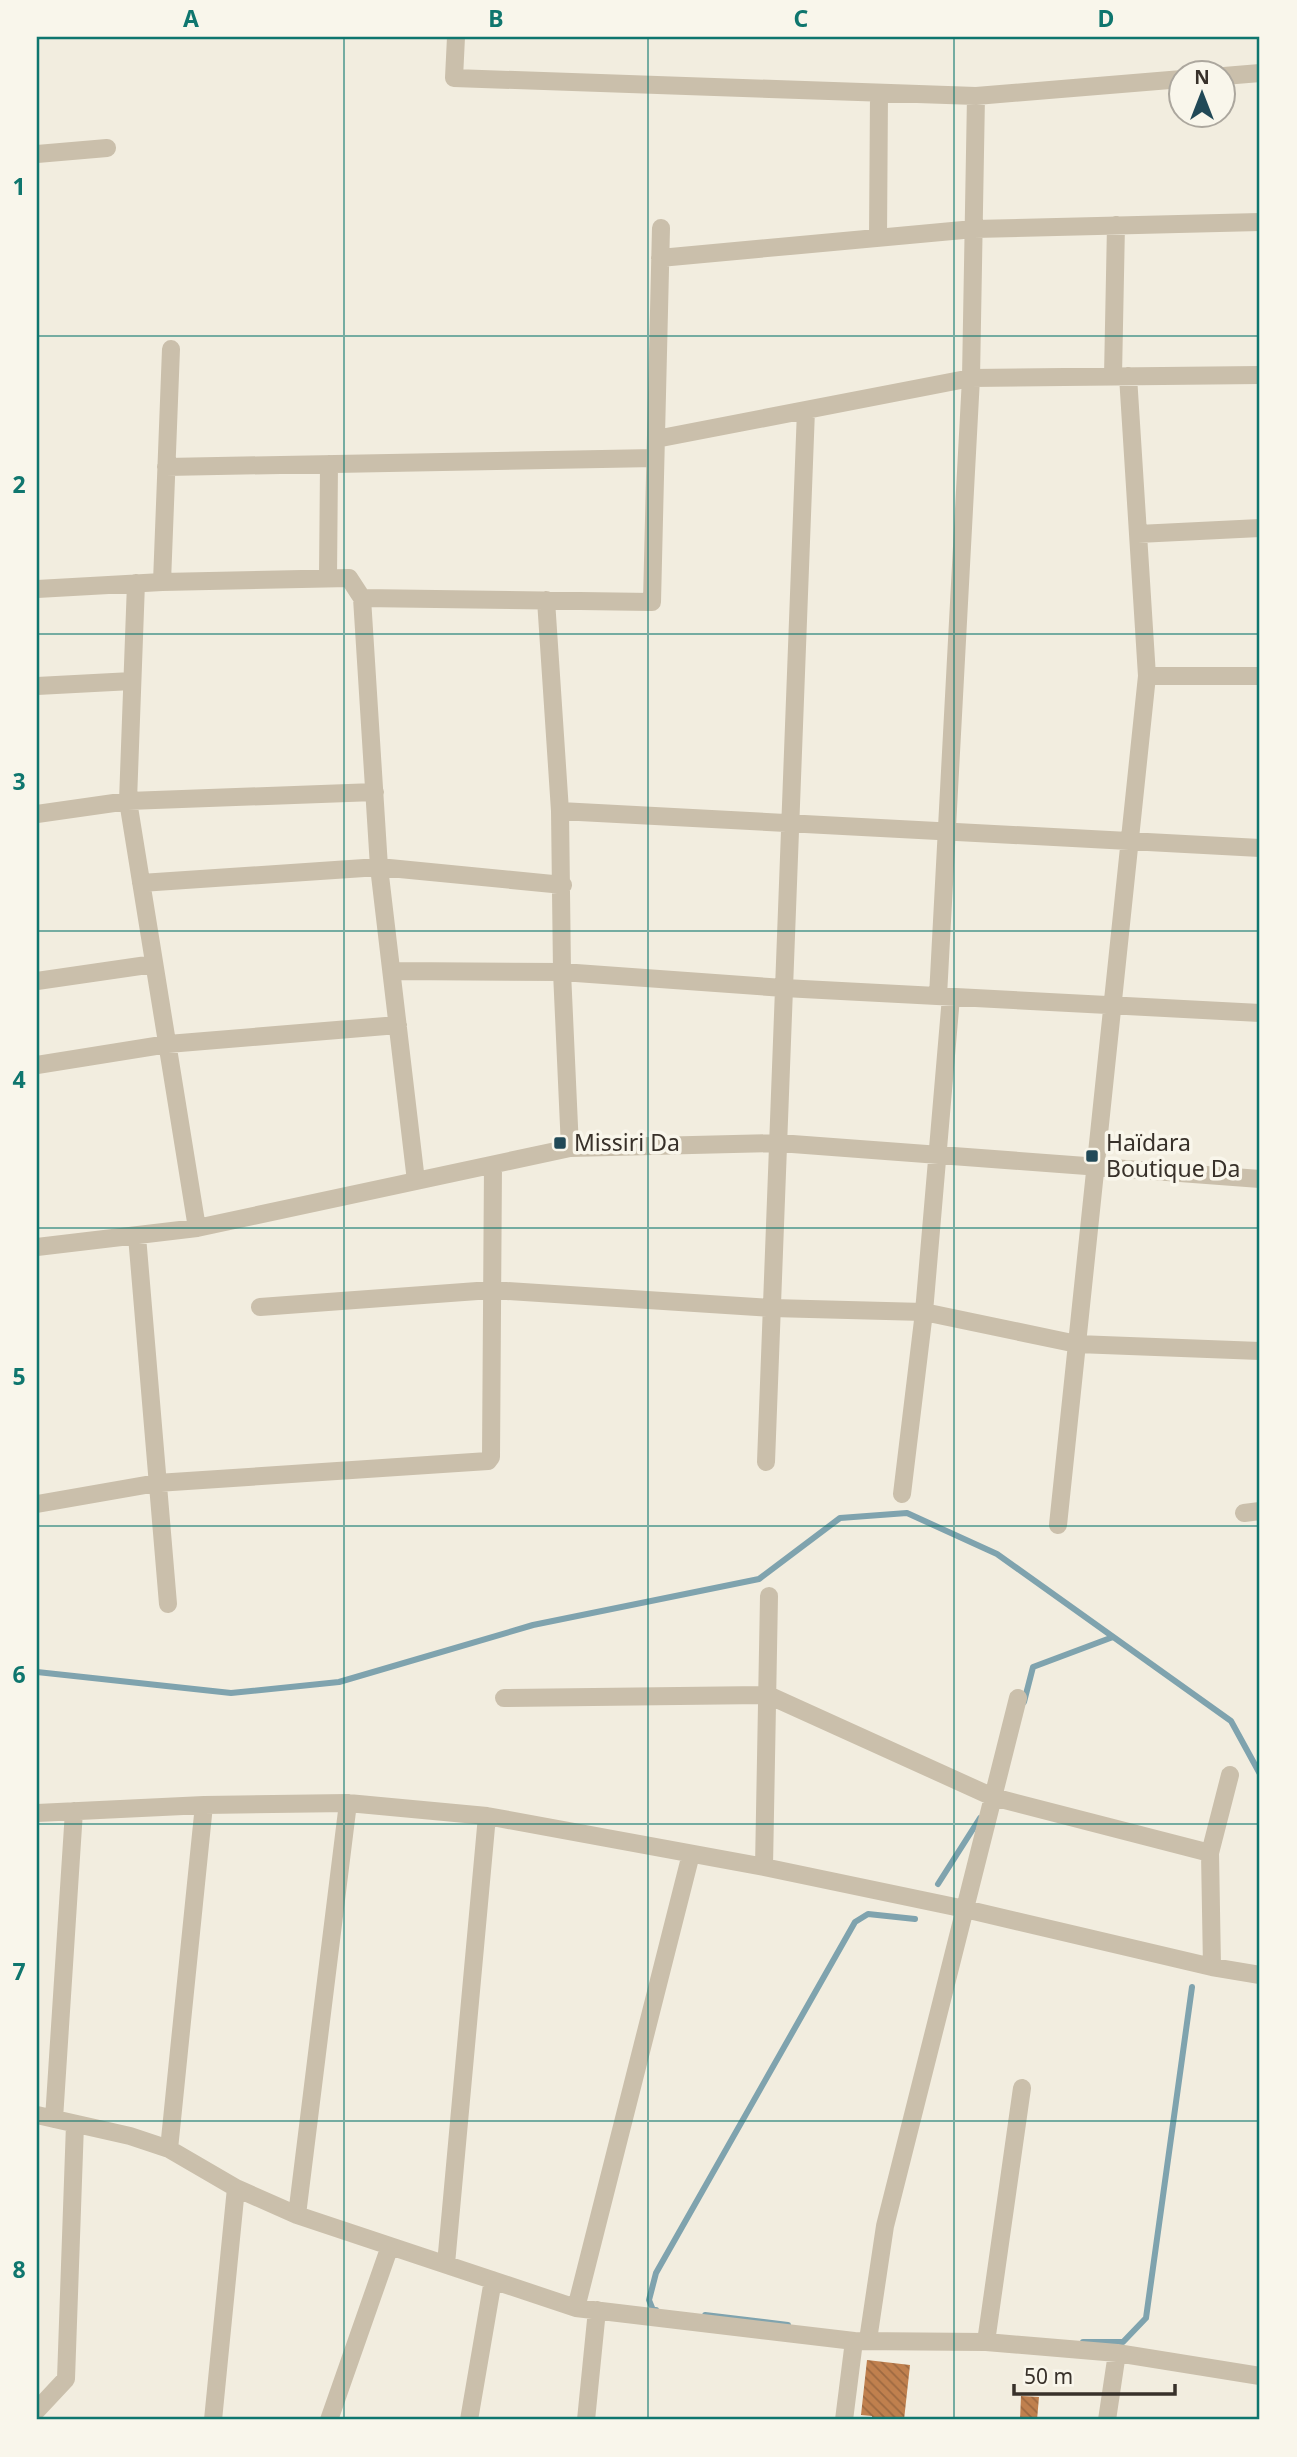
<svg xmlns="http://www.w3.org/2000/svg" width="1297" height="2457" viewBox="0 0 1297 2457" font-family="'Noto Sans',sans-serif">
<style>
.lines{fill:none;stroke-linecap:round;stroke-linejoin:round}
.stream{stroke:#7fa3ae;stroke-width:6}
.building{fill:url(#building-back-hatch)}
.minor{stroke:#cabfab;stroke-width:18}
.grid{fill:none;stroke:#0f766e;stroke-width:2;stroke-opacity:0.55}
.poi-dot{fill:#214957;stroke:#f9f6eb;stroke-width:2.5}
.labels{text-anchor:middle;stroke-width:7;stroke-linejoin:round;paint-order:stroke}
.poi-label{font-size:23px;fill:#38312a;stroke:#f9f6eb;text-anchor:start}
.neatline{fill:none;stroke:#0f766e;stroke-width:2.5}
.grid-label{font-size:23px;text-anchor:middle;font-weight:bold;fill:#0f766e}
</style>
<defs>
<pattern id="building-back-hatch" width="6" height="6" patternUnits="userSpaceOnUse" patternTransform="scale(1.75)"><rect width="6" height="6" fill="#c0804e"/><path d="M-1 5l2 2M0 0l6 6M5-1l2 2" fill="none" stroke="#9d6941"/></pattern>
</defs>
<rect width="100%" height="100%" fill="#f2eddf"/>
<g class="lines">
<path class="stream" d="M37,1672L231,1693L339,1682L533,1625L759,1579L840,1518L907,1513L997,1554L1231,1721L1260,1774
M1024,1702L1033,1667L1113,1637
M938,1884L980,1818
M656,2310H653L649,2300L656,2273L855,1922L868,1914L915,1919
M705,2315L788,2325
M1083,2342H1123L1146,2318L1192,1987"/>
</g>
<path class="building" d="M867,2360L910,2365L904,2420H872V2416L861,2415Z
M1021,2396L1039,2397L1037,2420H1020Z"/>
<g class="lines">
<path class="minor" d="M456,37L454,78L976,96L1182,79
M1224,76L1260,73
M37,154L107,148
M878,238L879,93
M660,258L974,229L1260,222
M1113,376L1116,225
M656,439L971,378L1260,375
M166,467L655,458
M1138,534L1260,528
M328,578L329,464
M162,582L171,349
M136,583L128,801L197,1228
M37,589L162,582L349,578L362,598L379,867L416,1181
M362,598L652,602L661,228
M546,600L560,811L562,972L570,1148
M1147,676H1260
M37,686L132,681
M560,811L1260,848
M37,814L128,801L375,792
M141,883L379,867L563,885
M392,971L562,972L784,988L1260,1013
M37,981L154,964
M938,996L971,378L976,96
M37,1065L168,1044L398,1025
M137,1236L168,1604
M37,1247L197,1228L570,1148L779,1143L1260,1179
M260,1307L491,1290L772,1308L924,1312L1077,1344L1260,1351
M766,1462L806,410
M902,1494L924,1312L951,997
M37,1504L157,1483L488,1461L491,1457L493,1165
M1244,1513L1260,1511
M1058,1525L1147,676L1128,376
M504,1698L768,1695L993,1797L1210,1853
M37,1813L204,1805L348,1803L487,1816L764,1867L965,1909L1212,1967L1260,1975
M764,1867L769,1596
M1212,1967L1210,1853L1230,1775
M37,2115L130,2136L169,2149L236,2188L297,2215L576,2308L854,2341L986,2342L1117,2353L1260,2376
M54,2119L74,1811
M169,2149L204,1805
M297,2215L348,1803
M446,2264L487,1816
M576,2308L691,1854
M868,2340L885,2226L1018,1698
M986,2342L1022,2088
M37,2410L66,2379L75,2124
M213,2420L236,2188
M329,2420L390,2246
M469,2420L493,2280
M586,2420L597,2310
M844,2420L854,2341
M1107,2420L1117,2353"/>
</g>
<path class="grid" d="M344,37V2420M648,37V2420M954,37V2420M37,336H1260M37,634H1260M37,931H1260M37,1228H1260M37,1526H1260M37,1824H1260M37,2121H1260"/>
<g class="poi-dot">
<rect x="553" y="1136" width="14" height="14" rx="3.5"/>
<rect x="1085" y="1149" width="14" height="14" rx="3.5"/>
</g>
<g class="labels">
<g class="poi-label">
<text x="574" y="1151">Missiri Da</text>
<text x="1106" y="1151">Haïdara<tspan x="1106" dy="26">Boutique Da</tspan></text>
</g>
</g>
<rect width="1297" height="2457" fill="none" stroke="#f9f6eb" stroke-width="77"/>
<g transform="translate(1202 94)"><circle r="33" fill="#f9f6eb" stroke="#aca79e" stroke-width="2"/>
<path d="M0-5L12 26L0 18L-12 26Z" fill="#214957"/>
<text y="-10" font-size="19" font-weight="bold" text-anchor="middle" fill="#38312a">N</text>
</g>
<path d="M1014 2384v10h161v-10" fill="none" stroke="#38312a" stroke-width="3.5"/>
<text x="1024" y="2384" font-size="21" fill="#38312a" stroke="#f9f6eb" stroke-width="5" paint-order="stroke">50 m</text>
<rect x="38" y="38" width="1220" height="2380" class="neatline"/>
<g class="grid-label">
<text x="191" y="27">A</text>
<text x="496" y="27">B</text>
<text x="801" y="27">C</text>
<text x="1106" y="27">D</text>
<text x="19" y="195">1</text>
<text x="19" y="493">2</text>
<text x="19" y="790">3</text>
<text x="19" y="1088">4</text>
<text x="19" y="1385">5</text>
<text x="19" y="1683">6</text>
<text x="19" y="1980">7</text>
<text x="19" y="2278">8</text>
</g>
</svg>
